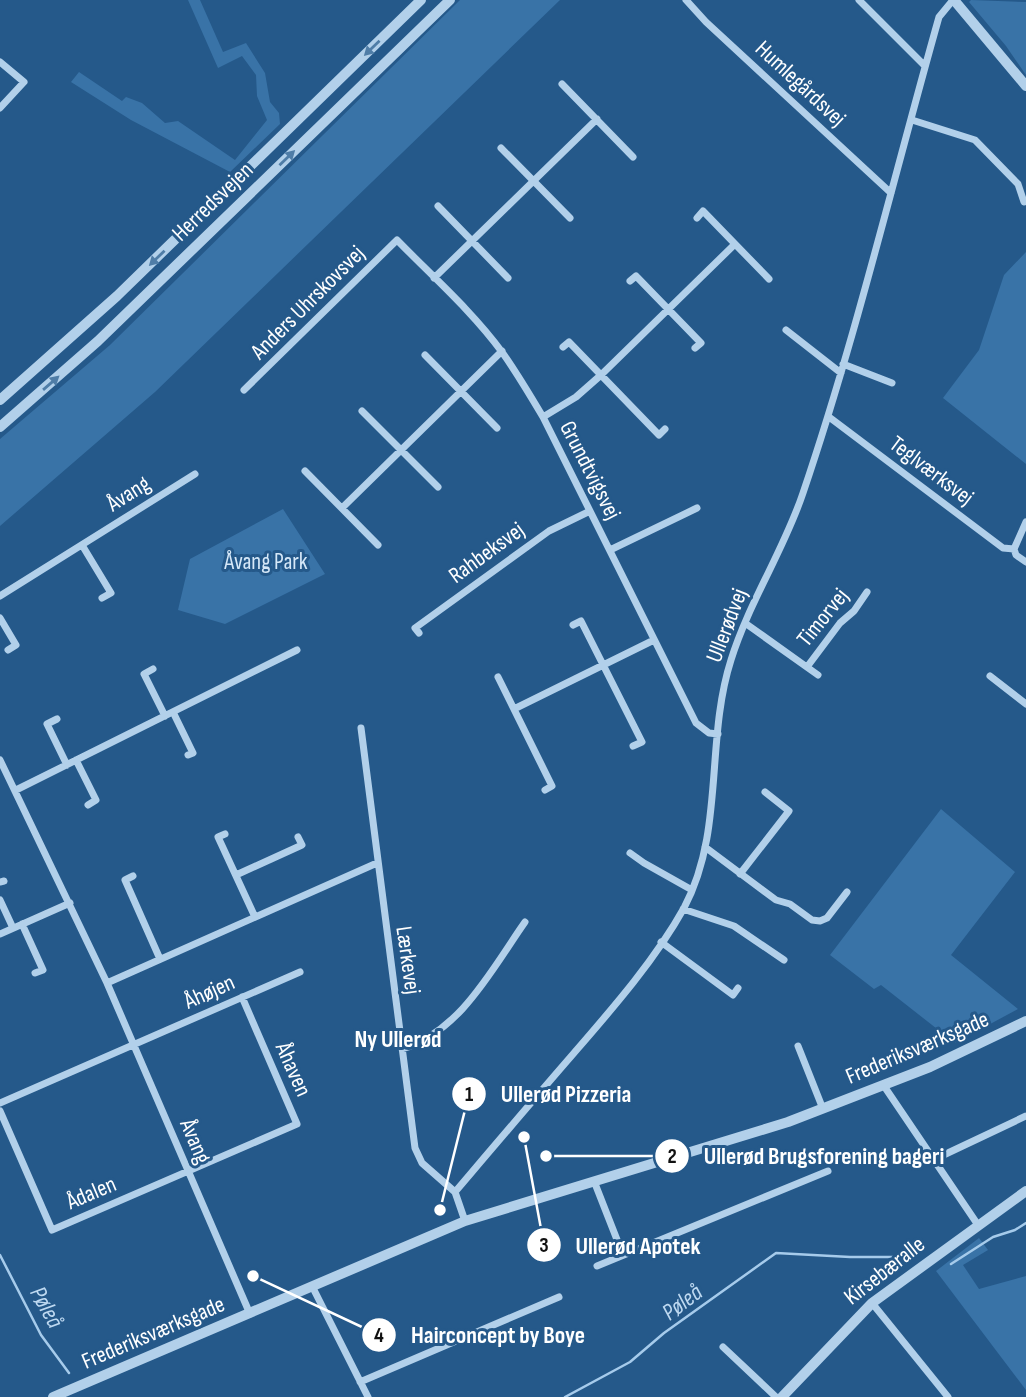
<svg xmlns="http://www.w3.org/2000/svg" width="1026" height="1397" viewBox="0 0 1026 1397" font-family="'Sofia Sans Condensed',sans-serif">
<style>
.green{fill:#3973a7}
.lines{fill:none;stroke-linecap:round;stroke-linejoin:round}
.stream{stroke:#a6cbeb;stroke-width:2.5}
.minor{stroke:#b2d0ea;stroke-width:7}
.tertiary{stroke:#b2d0ea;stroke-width:10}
.oneway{fill:#4f7da7}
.labels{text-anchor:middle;stroke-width:6;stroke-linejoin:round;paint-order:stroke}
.street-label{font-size:23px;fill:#fff;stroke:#25598a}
.park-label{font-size:23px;fill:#d6e8f8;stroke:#25598a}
.neighbourhood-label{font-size:24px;font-weight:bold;fill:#fff;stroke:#25598a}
.water-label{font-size:24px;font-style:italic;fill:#bed9f1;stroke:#25598a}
.leader{fill:none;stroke:#fff;stroke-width:2.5}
.callout-dot{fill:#fff;stroke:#25598a;stroke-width:2.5}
.mark-label{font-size:21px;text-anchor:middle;font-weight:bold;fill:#111}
.callout-label{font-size:24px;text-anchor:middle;font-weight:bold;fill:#fff;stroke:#25598a;stroke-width:6;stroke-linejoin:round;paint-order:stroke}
</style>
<rect width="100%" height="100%" fill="#25598a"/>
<path class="green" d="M188,0H200L223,52L246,43L265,73L270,102L279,113L280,124L230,172L131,120L71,82L79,72L122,101L126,97L142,103L165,123L178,121L235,160L267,120L257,96L256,75L242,56L218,68Z
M460,0H560L155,392L0,526V439L110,345Z
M971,0L1026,2V75L1006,46L969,2Z
M1026,252V464L943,398L979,350L1004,275Z
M283,509L325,574L225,624L178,610L190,559Z
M941,809L1015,872L951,955L1018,1009L955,1043L881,985L874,989L830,955Z
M979,1238L988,1250L963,1265L979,1289L1026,1276V1390L936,1271Z"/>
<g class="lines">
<path class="stream" d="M0,1255L41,1335L69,1373
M951,1264L993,1237L1015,1230L1026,1223
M565,1397L630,1362L664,1333L776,1253L850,1257H906"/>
<path class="minor" d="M686,0L706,22L891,193
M859,0L925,66
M0,62L24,82L0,108
M562,84L633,157
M912,120L975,140L1018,184L1024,202
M501,148L570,218
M438,206L508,278
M697,218L703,211L769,279
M434,278L597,119
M630,281L636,276L701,343L695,348
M786,330L841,373
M563,347L569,342L659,435L665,429
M425,355L497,428
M843,364L892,383
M244,390L397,240C432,276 472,311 502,352C517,373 530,395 543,417L696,723L709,733L718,734
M362,411L438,487
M543,417L576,397L601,375L735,244
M829,417L1003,548L1014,549
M305,471L378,545
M342,508L502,351
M1026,522L1014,549L1016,555L1026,562
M82,545L111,593L102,598
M610,550L697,508
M0,596L195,474
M0,618L16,645L8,650
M745,623L818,675
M573,625L581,621L642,742L633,746
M419,633L415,628L549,531L590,511
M807,667L840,623L854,611L867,592
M153,669L144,674L165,716
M990,676L1026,704
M498,677L552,786L545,790
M514,709L654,640
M173,712L193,753L188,755
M57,719L47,724L67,765
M361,728L415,1148L422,1163L455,1192L465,1221
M0,760L107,983L250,1314
M76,760L96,800L88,805
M16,790L297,650
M225,834L218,837L255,917
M705,847L776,900L790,904L812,920L820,921L827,918L847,892
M630,853L644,863L692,890
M740,874L789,811L765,792
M236,875L302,845L298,837
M133,876L125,880L160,959
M0,882L4,881
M0,900L13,928
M683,909L734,926L784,960
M22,924L43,970L35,973
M0,934L70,903
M661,942L733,995L738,988
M107,983L377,863
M798,1046L823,1109
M402,1049C460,1032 492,969 525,922
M884,1086L978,1225
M0,1103L300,972
M0,1111L52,1230L297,1124L242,997
M933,1160L1026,1116
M594,1181L623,1255
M455,1192C495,1145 534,1099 574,1053C613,1008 655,960 684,908C725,831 705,741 731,660C749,602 784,550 803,493C856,337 894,176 939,17L953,0
M597,1266L828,1171
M312,1286L368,1397
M872,1303L948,1397
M723,1347L776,1397
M360,1382L559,1297"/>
<path class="tertiary" d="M954,0L1026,86
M0,400L117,296L421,0
M0,427L98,341L450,0
M53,1397L465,1221L788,1122L930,1067L1026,1021
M782,1397L872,1303L1026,1191"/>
</g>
<defs><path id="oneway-solid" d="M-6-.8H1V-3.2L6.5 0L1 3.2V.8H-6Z" transform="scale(1.75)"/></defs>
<g class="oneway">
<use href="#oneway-solid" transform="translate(372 48) rotate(136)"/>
<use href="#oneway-solid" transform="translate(287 158) rotate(-44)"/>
<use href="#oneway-solid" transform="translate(157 258) rotate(136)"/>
<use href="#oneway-solid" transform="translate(51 383) rotate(-41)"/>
</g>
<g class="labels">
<g class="street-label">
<text transform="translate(801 83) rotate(43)" y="8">Humlegårdsvej</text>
<text transform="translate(212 201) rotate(-44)" y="8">Herredsvejen</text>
<text transform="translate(307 302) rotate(-45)" y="8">Anders Uhrskovsvej</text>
<text transform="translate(591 470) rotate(63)" y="8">Grundtvigsvej</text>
<text transform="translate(932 470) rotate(37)" y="8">Teglværksvej</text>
<text transform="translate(128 493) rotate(-32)" y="8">Åvang</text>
<text transform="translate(486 552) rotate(-36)" y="8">Rahbeksvej</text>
<text transform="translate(822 617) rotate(-51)" y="8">Timorvej</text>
<text transform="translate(726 625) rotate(-69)" y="8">Ullerødvej</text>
<text transform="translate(409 960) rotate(82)" y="8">Lærkevej</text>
<text transform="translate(209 991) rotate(-24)" y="8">Åhøjen</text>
<text transform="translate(917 1047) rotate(-23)" y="8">Frederiksværksgade</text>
<text transform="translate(294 1069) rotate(66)" y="8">Åhaven</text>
<text transform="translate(196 1141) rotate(67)" y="8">Åvang</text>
<text transform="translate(91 1192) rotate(-23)" y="8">Ådalen</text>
<text transform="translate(884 1270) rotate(-38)" y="8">Kirsebæralle</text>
<text transform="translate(153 1332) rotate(-23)" y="8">Frederiksværksgade</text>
</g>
<g class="park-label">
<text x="266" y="569">Åvang Park</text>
</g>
<g class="neighbourhood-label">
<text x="398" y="1047">Ny Ullerød</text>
</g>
<g class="water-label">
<text transform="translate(682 1302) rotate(-37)" y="8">Pøleå</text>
<text transform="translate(47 1307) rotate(61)" y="8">Pøleå</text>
</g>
</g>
<path class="leader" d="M440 1210L469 1094M546 1156L672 1156M524 1137L544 1245M253 1276L379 1335"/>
<g class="callout-dot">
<circle cx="440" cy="1210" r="7"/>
<circle cx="546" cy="1156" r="7"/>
<circle cx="524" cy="1137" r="7"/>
<circle cx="253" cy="1276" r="7"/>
<circle cx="469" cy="1094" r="18"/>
<circle cx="672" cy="1156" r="18"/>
<circle cx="544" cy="1245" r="18"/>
<circle cx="379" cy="1335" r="18"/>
</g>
<g class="mark-label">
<text x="469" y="1101">1</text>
<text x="672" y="1163">2</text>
<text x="544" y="1252">3</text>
<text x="379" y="1342">4</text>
</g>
<g class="callout-label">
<text x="566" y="1102">Ullerød Pizzeria</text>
<text x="824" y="1164">Ullerød Brugsforening bageri</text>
<text x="638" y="1254">Ullerød Apotek</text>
<text x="498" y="1343">Hairconcept by Boye</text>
</g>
</svg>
